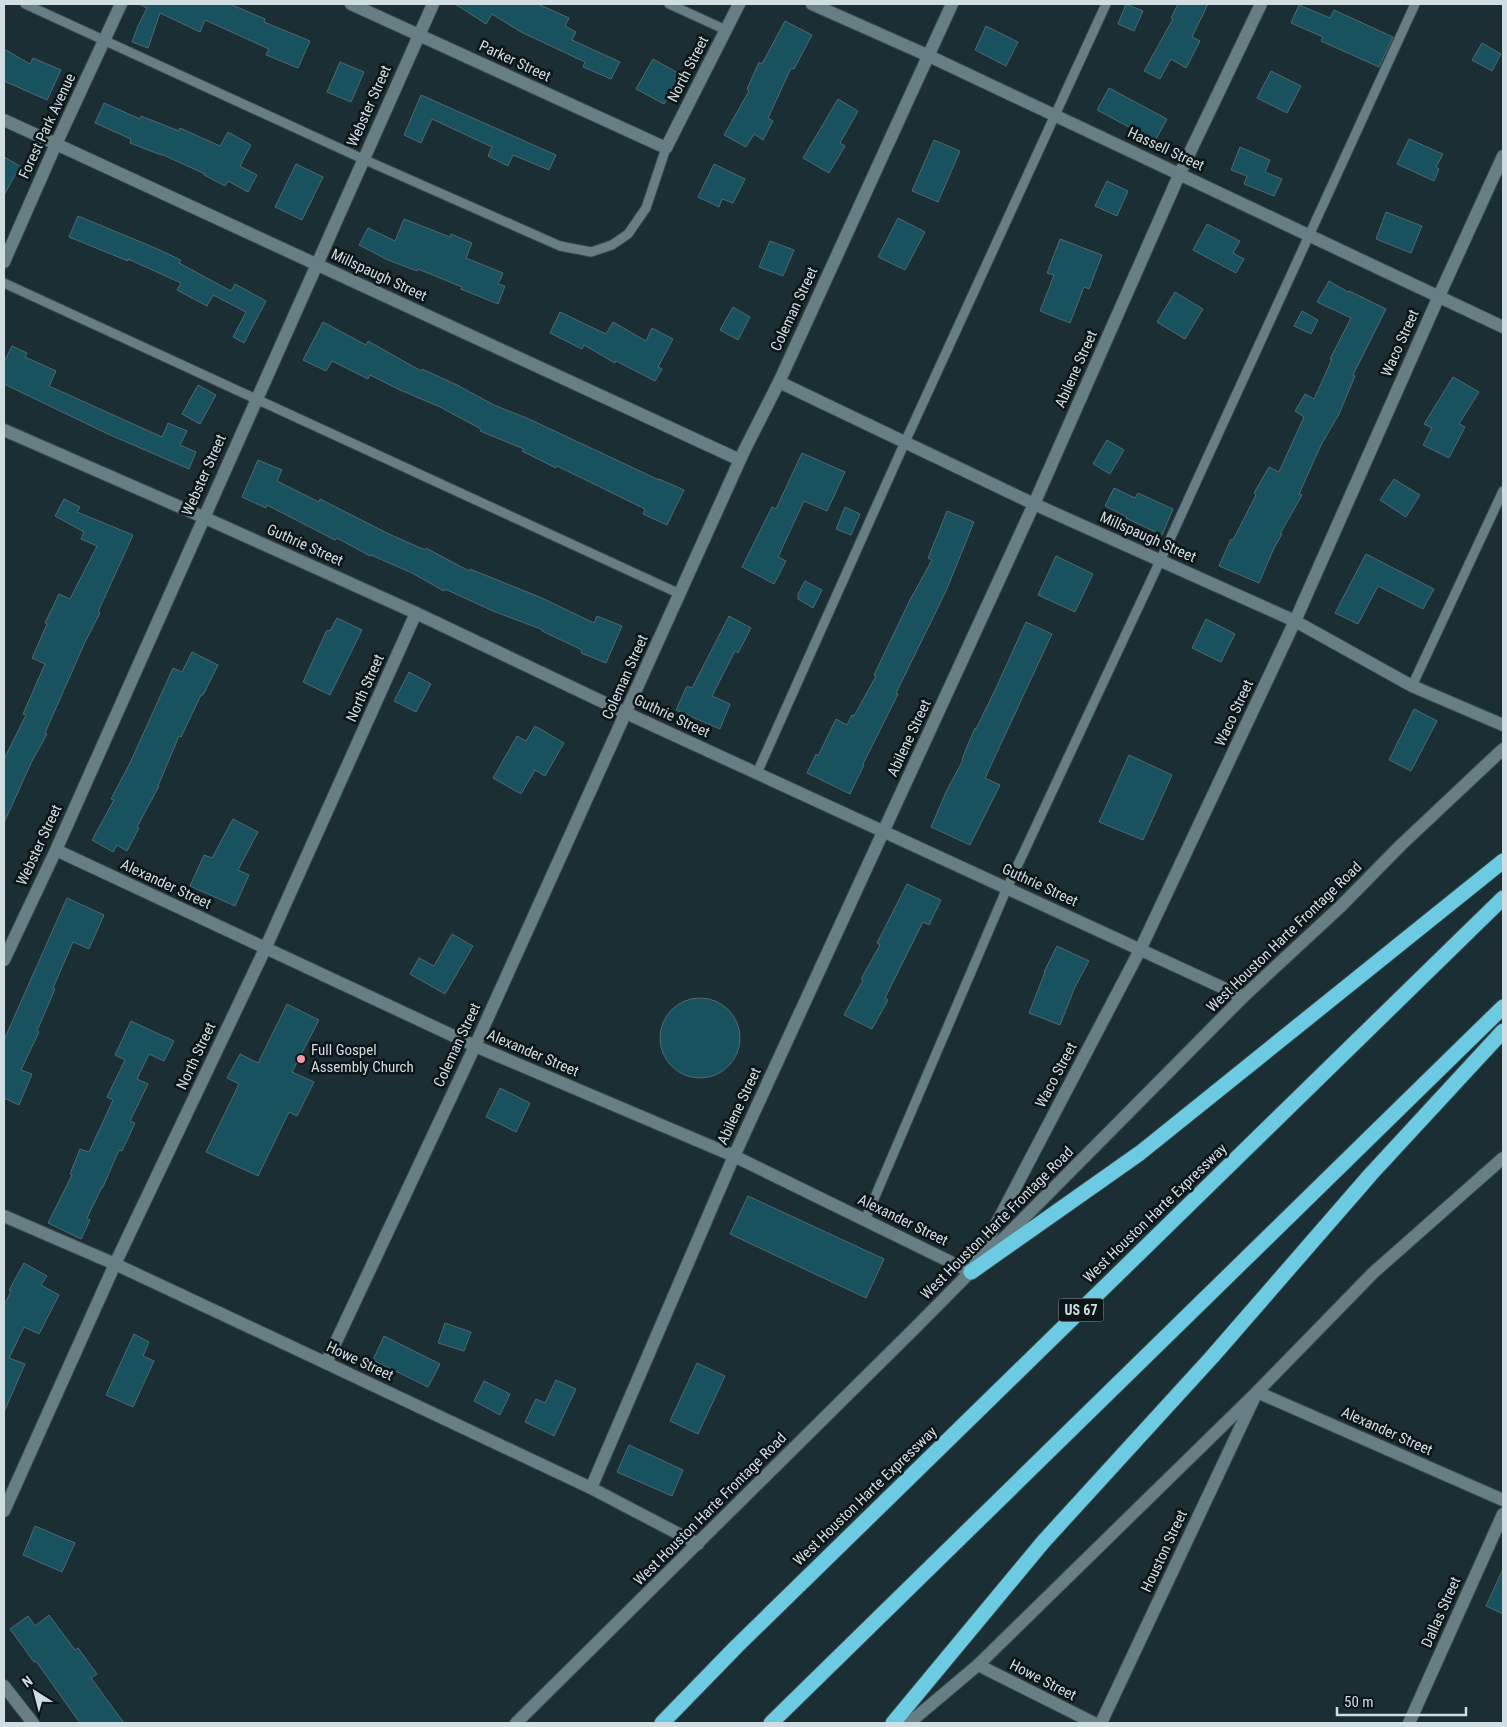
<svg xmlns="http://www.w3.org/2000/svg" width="1507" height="1727" viewBox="0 0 1507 1727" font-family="'Roboto Condensed',sans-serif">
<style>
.building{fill:#19525f;stroke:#52686e}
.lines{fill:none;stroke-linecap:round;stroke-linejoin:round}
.service-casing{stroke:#394a4e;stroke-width:11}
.minor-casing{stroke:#394a4e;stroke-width:14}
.secondary-casing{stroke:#394a4e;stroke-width:14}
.motorway-casing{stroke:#394a4e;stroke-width:17}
.service{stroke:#677e85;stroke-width:9}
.minor{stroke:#677e85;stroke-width:12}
.secondary{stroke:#677e85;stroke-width:12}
.motorway{stroke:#6ccbe3;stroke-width:15}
.poi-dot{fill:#f39aa9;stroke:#0c1517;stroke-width:2}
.labels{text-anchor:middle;stroke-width:5;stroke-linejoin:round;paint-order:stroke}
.shield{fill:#0c1517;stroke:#96a2a4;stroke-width:1}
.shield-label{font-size:14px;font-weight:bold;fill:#d1dee1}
.street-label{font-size:15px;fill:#d1dee1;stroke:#0c1517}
.poi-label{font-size:15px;fill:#d1dee1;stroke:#0c1517;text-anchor:start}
</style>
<rect width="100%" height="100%" fill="#1a2e34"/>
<path class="building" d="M139,4H230L265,19L264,22L310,41L298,68L266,55L269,49L205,20L200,32L160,13L148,48L132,42L138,26L147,8Z
M455,4H538L569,18L565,26L576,32L572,40L620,62L611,79L583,67L585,62L521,32L492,14L486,24Z
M1126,4L1143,11L1134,31L1118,24Z
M1178,4H1208L1192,37L1200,41L1186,68L1171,59L1160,79L1144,71L1173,19L1171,18Z
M1299,5L1330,18L1334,10L1393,37L1379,67L1321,41L1323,37L1291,23Z
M785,21L812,35L794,69L791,68L768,118L773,121L763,140L754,134L746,147L724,135L749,91L747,89L759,62L762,64Z
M986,26L1018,42L1006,66L975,50Z
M1482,43L1501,54L1492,71L1472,60Z
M4,49L30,64L33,58L61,70L47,100L4,81Z
M653,59L680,74L664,104L636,89Z
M340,62L364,72L351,102L327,92Z
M1271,71L1301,86L1287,113L1257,98Z
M1109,88L1167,119L1155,141L1097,110Z
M421,95L556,155L549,170L513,155L508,166L488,156L492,147L432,119L421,143L404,135Z
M838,99L858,111L840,143L845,146L829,173L803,158Z
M104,103L140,119L141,116L179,131L180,128L220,146L228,132L251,145L240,166L257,175L248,192L228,181L225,186L204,175L205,174L161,154V155L130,143L131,139L95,123Z
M1409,139L1443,154L1436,167L1439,169L1434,181L1397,164Z
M934,140L960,151L938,202L912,191Z
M1240,147L1270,160L1265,172L1282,179L1274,196L1244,184L1247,176L1231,170Z
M4,157L20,166L4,195Z
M296,164L323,177L302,220L275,207Z
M714,164L745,179L733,203L722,199L719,207L698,197Z
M1107,181L1128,191L1117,216L1095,206Z
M1386,212L1422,226L1411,253L1376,239Z
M78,216L153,247L181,260L179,263L231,291L235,284L266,301L244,343L233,337L246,312L213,295L207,306L177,290L181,283L128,259V261L69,237Z
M898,218L925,232L905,270L878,257Z
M404,219L450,237L451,234L472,243L466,258L503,273L498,284L505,286L498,304L461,289L462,287L418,269L417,271L388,260L359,245L368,228L395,241Z
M1207,224L1240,241L1233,253L1244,259L1236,273L1193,250Z
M1060,239L1102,255L1089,289L1084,287L1070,323L1040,311L1054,275L1047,273Z
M770,241L794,250L783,276L759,267Z
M1329,281L1348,292L1349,291L1386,309L1353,375L1355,376L1339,414L1321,445L1299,494L1302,495L1280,534H1282L1274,548L1259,583L1219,566L1231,539L1233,540L1256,495L1254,493L1269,467L1279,472L1304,417L1295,411L1305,394L1314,399L1332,359H1330L1351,318L1317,302Z
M1175,292L1203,309L1185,339L1157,322Z
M733,307L750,317L738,340L720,330Z
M1302,311L1318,320L1311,334L1294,326Z
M560,312L606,334L613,322L646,341L652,328L673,339L658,367L662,369L655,381L616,361L615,363L584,345L582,349L550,333Z
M323,322L366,345L368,341L421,371L422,369L457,385L494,405L529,419L659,480V479L684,490L667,525L643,514L645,509L557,466L556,468L522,451L524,449L480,431L481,429L440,407L400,390L370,375L368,379L332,361L326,371L303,360Z
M12,346L27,353L25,357L56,371L49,386L162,437L168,423L187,431L180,445L196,452L189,469L110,435L4,384V362Z
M1453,377L1479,392L1459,424L1465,427L1449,458L1423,445L1432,428L1424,424Z
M198,385L216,395L200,424L182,414Z
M1107,440L1124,450L1110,474L1093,464Z
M802,453L845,472L827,511L804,501L778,557L786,561L774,584L742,567L772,507L776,509Z
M258,460L282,470L277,481L319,502L320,499L389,534L425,550L426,548L469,571L470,569L542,598L594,623L597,616L622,626L606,663L581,653L582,650L542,631L543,630L493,611L445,589L444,591L412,573L371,555L370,556L337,538L335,540L267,505L266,508L242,497Z
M1394,479L1420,495L1406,517L1380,500Z
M1114,488L1135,498L1138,493L1173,509L1162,535L1126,518L1127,517L1105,506Z
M64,499L80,507L77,512L133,535L98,612L100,613L85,642L45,733L47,734L31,763L4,823V759L26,715L23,714L45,664L32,658L47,624L45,623L59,594L70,599L97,546L81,539L84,532L55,516Z
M845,507L860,514L851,535L836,529Z
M947,511L974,522L946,591L896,693L898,694L863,764L864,765L850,794L807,773L816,754L818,756L836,719L847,725L852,715L854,716L876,676L874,675L910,600L932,560L928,558Z
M1366,554L1434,589L1423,609L1378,586L1358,624L1335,613Z
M1056,556L1093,574L1075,612L1038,595Z
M805,581L822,590L813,608L798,599V594Z
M729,616L751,628L738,653L735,651L712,696L730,704L720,729L676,710L687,686L692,688Z
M337,618L362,630L330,695L303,682L327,630L330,631Z
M1206,619L1235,634L1221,662L1192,648Z
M1026,622L1052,634L985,778L1000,785L970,845L931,827L946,792L963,760L962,759L975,728L976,729L996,688Z
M192,652L218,665L203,695H201L181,737L179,736L158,786H159L137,827L139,828L127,851L117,845L113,852L92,840L114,800L111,799L130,763L173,668L182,672Z
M409,672L431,684L416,712L394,701Z
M1414,709L1437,721L1411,771L1389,760Z
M535,726L564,743L545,776L535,770L521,794L493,778L517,736L526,741Z
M1129,755L1172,775L1143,840L1099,822Z
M233,819L258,832L238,870L249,875L235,906L190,886L204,855L212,858Z
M907,884L941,900L929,925L923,922L885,998L888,1000L872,1029L844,1015L863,980L861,979L880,945L877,943Z
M67,898L104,915L89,949L73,942L53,988L55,989L37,1031L39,1032L21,1070L32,1074L19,1105L4,1098V1040Z
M452,934L473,946L445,994L410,974L419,958L434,966Z
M1057,946L1089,961L1075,987L1060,1025L1029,1013L1045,972H1044Z
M660 1038a40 40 0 1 1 80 0a40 40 0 1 1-80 0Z
M287,1004L319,1020L292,1072L314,1082L297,1116L289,1112L258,1176L206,1152L239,1084L227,1078L240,1054L258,1063Z
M131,1021L174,1041L164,1061L149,1054L137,1079L148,1084L130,1121L135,1123L122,1151L119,1150L103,1187H102L87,1218L90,1220L81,1239L48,1223L72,1175L70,1174L80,1149L89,1152L113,1100L107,1097L125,1060L115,1055Z
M500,1088L530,1103L516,1132L486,1117Z
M748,1196L884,1259L866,1298L730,1234Z
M24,1263L47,1276L41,1285L59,1295L39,1334L24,1327L9,1358L25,1364L4,1412V1306L11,1291L9,1290Z
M445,1323L471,1332L464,1351L438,1343Z
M134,1334L149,1342L143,1356L154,1361L133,1407L106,1395Z
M384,1336L440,1364L428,1387L373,1360Z
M697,1363L725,1376L698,1434L670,1421Z
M556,1380L576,1389L554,1436L525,1422L536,1399L545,1403Z
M484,1381L510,1394L500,1415L474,1401Z
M629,1445L683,1470L672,1496L617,1472Z
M35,1526L75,1543L62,1572L23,1555Z
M1503,1569V1614L1486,1606Z
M49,1615L75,1650L78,1648L97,1674L91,1678L124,1723H80L36,1661L34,1662L10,1629L28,1616L35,1626Z"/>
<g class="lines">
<g class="service-casing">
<path id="service" d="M25,4L363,159L560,246L591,252L612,245L628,234L646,208L666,148
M669,4L726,30
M4,283L680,594
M1412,686L1503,491
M757,773L905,442L1106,4
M865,1220L1007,888L1160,561L1415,4"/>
</g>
<g class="minor-casing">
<path id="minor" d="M351,4L666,148L739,4
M812,4L929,56L1503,327
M4,120L740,460
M4,262L56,144L121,4
M779,382L1034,504L1295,621L1412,686L1503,725
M4,430L203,517L416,613L626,713L1243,997
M56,850L475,1046L734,1156L971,1272L1140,950L1295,621L1439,296L1503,156
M4,960L56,850L433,4
M4,1216L115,1264L326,1363L591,1488L698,1544
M326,1363L475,1046L744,451L779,382L952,4
M591,1488L734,1156L1034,504L1180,173L1261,4
M4,1511L115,1264L265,949L416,613
M978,1665L1094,1723
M4,1686L33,1723
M1101,1723L1257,1392L1503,1500
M1409,1723L1503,1514"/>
</g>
<g class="secondary-casing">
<path id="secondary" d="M516,1723L914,1329L1243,997L1341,906L1401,845L1503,749
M909,1723L978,1665L1257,1392L1373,1273L1503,1158"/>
</g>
<g class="motorway-casing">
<path id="motorway" d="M971,1272L1140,1153L1503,861
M662,1723L737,1646L1503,898
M771,1723L1503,1007
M893,1723L1044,1541L1212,1357L1371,1174L1503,1031"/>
</g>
<use href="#service" class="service"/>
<use href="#minor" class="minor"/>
<use href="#secondary" class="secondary"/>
<use href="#motorway" class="motorway"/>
</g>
<circle class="poi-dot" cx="301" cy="1059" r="5"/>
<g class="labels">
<rect class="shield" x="1058.5" y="1298.5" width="45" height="23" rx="4"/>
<g class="shield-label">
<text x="1081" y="1315">US 67</text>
</g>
<g class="street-label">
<text transform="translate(515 61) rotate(25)" y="5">Parker Street</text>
<text transform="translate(688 69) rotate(-63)" y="5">North Street</text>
<text transform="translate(369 106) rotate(-66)" y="5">Webster Street</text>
<text transform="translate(47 126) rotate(-65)" y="5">Forest Park Avenue</text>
<text transform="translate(1166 149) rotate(25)" y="5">Hassell Street</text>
<text transform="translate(379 275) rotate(25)" y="5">Millspaugh Street</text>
<text transform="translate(794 309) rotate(-65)" y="5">Coleman Street</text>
<text transform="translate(1400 343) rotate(-66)" y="5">Waco Street</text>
<text transform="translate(1076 369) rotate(-66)" y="5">Abilene Street</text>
<text transform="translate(204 475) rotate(-66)" y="5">Webster Street</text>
<text transform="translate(1148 537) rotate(24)" y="5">Millspaugh Street</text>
<text transform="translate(305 545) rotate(24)" y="5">Guthrie Street</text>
<text transform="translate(625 677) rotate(-66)" y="5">Coleman Street</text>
<text transform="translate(365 688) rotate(-66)" y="5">North Street</text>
<text transform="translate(1234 713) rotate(-65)" y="5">Waco Street</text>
<text transform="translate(672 716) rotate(25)" y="5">Guthrie Street</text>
<text transform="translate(909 738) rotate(-65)" y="5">Abilene Street</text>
<text transform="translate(39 845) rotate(-65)" y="5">Webster Street</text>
<text transform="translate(166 884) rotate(25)" y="5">Alexander Street</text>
<text transform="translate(1040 885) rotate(25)" y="5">Guthrie Street</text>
<text transform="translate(1284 937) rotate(-44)" y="5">West Houston Harte Frontage Road</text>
<text transform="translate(457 1045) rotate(-65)" y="5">Coleman Street</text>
<text transform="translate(533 1053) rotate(23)" y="5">Alexander Street</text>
<text transform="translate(196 1056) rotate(-65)" y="5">North Street</text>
<text transform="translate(1056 1075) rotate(-62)" y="5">Waco Street</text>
<text transform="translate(739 1106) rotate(-65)" y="5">Abilene Street</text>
<text transform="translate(1155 1213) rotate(-44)" y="5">West Houston Harte Expressway</text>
<text transform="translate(903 1220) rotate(26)" y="5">Alexander Street</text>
<text transform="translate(997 1223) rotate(-45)" y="5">West Houston Harte Frontage Road</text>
<text transform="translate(360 1361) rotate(25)" y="5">Howe Street</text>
<text transform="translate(1387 1431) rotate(24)" y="5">Alexander Street</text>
<text transform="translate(865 1496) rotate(-44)" y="5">West Houston Harte Expressway</text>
<text transform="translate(710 1509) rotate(-45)" y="5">West Houston Harte Frontage Road</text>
<text transform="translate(1164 1551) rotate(-65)" y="5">Houston Street</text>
<text transform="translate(1441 1612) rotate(-66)" y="5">Dallas Street</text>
<text transform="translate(1043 1680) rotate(27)" y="5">Howe Street</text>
</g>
<g class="poi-label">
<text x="311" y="1055">Full Gospel<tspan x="311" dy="17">Assembly Church</tspan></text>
</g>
</g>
<rect width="1507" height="1727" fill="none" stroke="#d1dee1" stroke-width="10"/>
<g transform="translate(35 1692) rotate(324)" stroke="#0c1517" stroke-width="4" paint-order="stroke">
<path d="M0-4L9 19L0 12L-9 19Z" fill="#d1dee1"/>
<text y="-8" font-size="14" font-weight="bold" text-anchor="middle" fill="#d1dee1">N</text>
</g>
<path d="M1337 1707v8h129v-8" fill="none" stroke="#d1dee1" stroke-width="2.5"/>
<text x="1344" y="1707" font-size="15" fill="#d1dee1" stroke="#0c1517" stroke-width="4" paint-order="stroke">50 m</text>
</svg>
